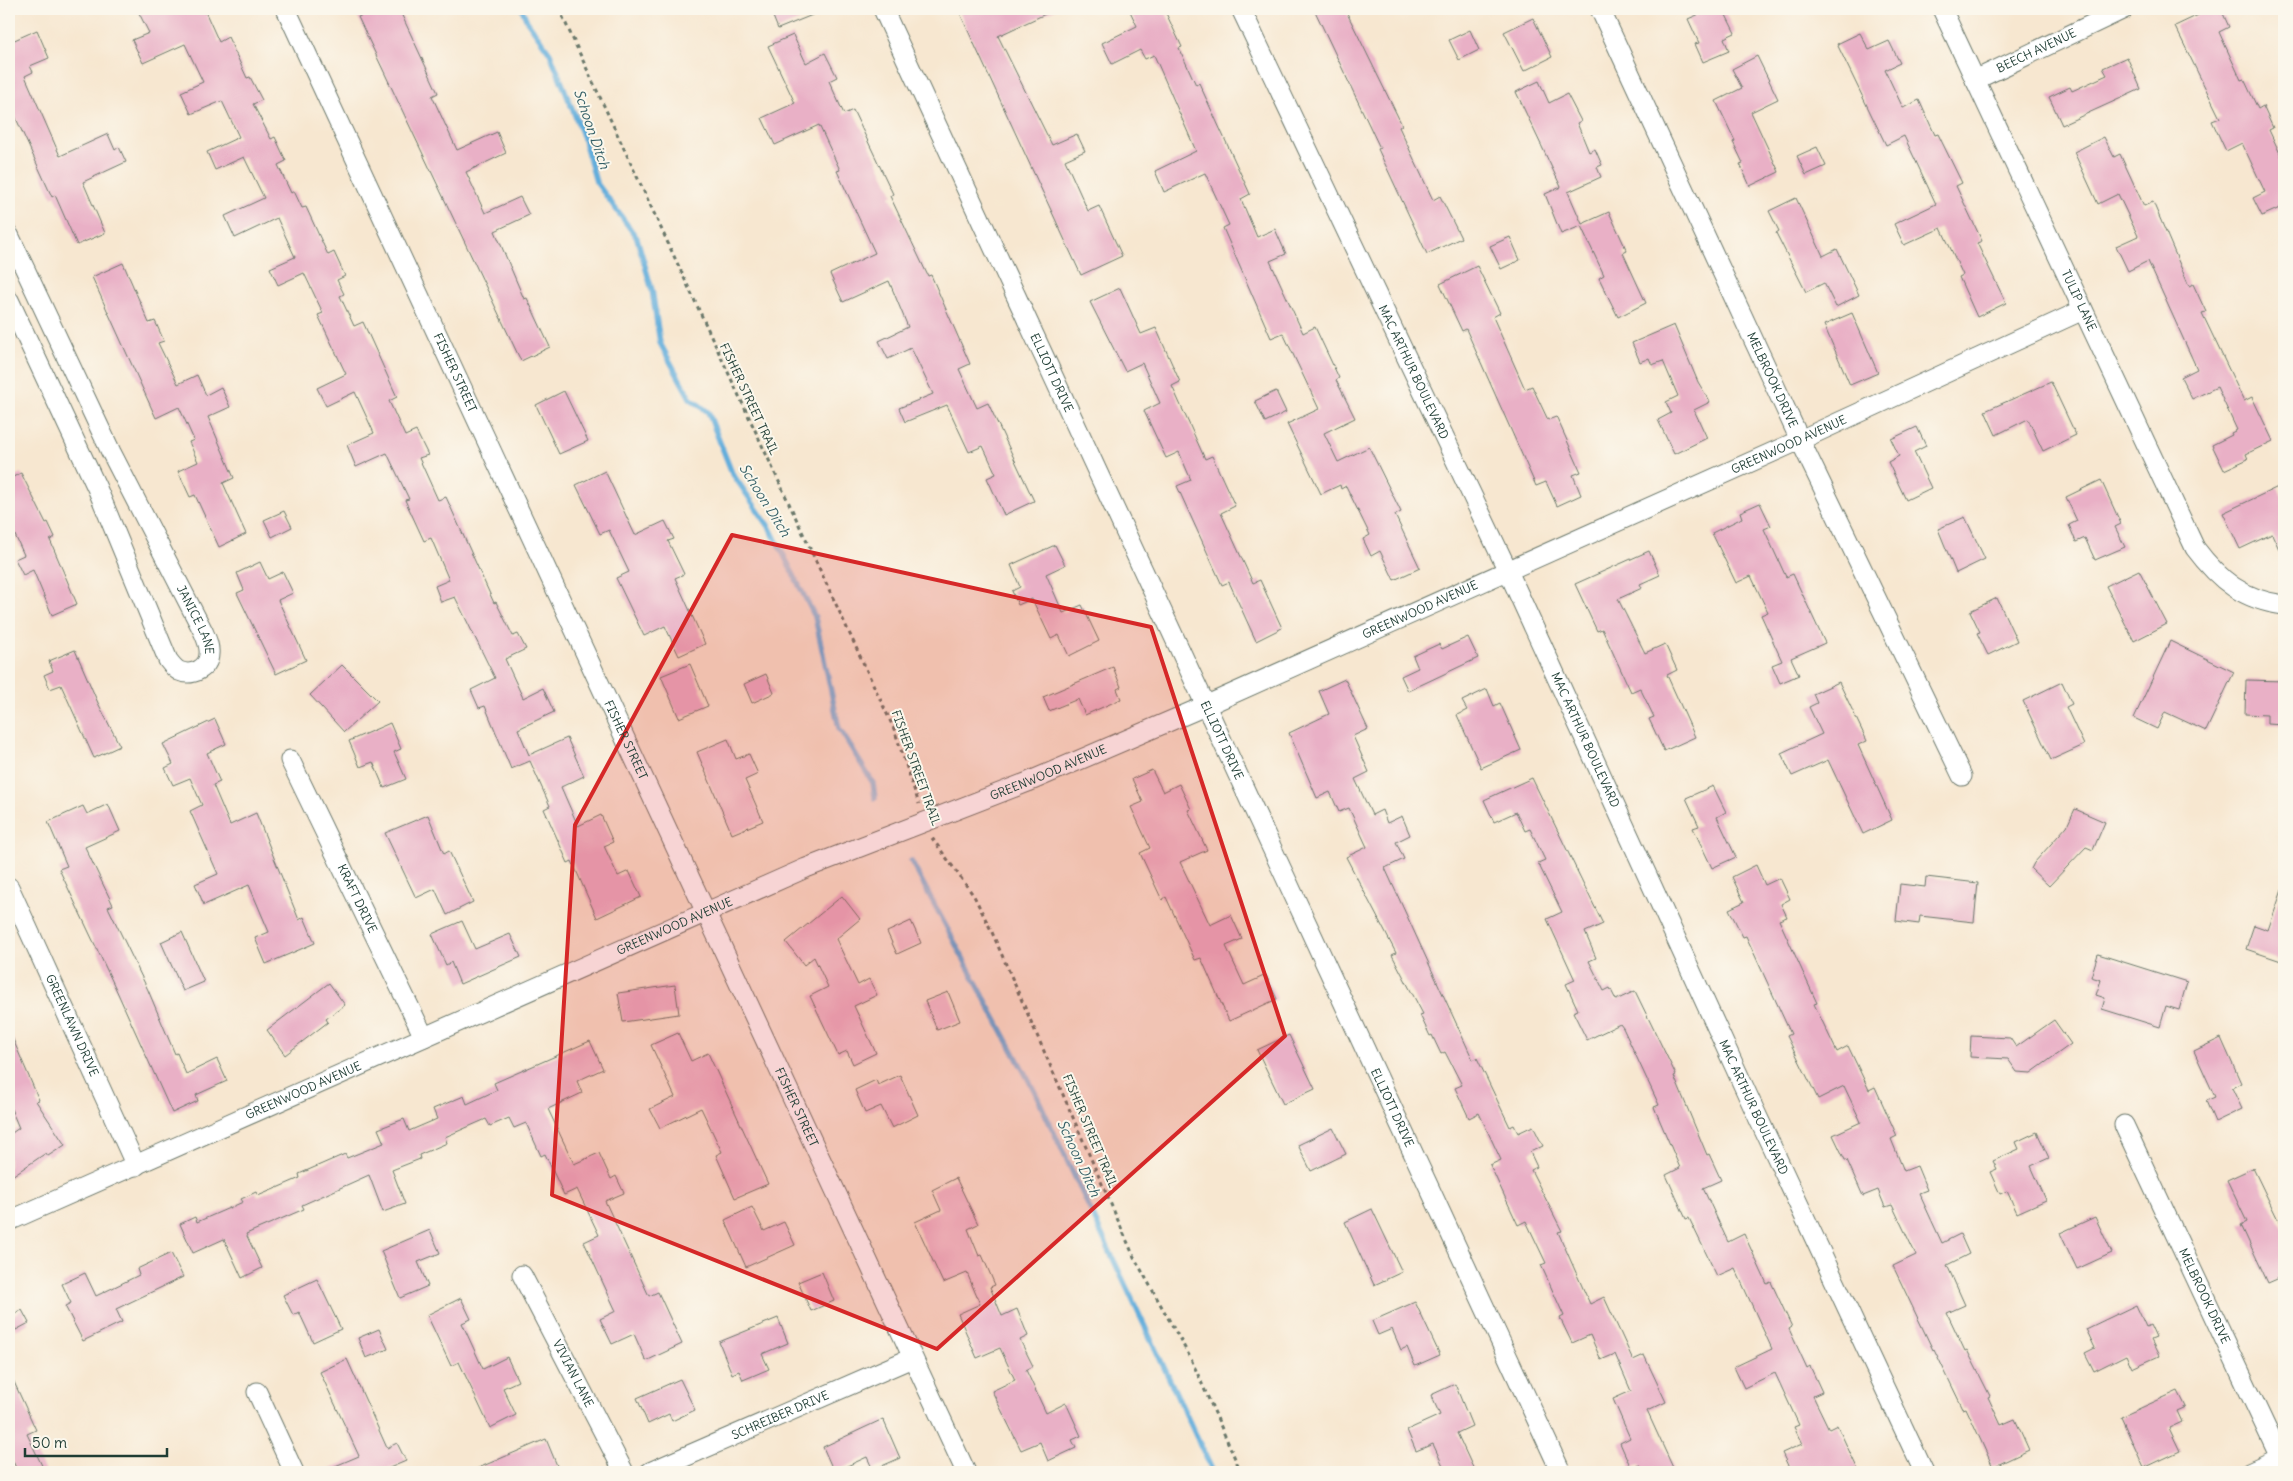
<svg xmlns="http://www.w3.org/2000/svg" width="2293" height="1481" viewBox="0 0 2293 1481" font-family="Delius,sans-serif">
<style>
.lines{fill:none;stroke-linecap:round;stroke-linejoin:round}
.stream{stroke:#63aedb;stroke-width:5.5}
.building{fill:#e9b0c6}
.minor-casing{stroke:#6b786b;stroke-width:21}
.path{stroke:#6b786b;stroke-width:3;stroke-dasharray:4 4;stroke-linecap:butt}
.minor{stroke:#fff;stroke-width:19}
.marked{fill:#d62828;fill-opacity:0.2;stroke:#d62828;stroke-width:4;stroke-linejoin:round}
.labels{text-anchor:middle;stroke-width:4;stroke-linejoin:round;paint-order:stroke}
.street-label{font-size:12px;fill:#1f3d34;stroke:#fbf7ec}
.water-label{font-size:14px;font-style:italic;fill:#335f66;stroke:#fbf7ec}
</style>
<rect width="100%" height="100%" fill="#fbf7ec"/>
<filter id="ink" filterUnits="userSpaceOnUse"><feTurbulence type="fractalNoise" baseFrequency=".02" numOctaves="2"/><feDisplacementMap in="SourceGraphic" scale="10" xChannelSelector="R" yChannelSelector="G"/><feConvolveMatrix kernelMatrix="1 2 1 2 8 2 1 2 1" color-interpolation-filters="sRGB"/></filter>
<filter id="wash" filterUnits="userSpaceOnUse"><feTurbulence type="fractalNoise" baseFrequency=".0096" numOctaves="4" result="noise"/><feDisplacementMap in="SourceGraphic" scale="20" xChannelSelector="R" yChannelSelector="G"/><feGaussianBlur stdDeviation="1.12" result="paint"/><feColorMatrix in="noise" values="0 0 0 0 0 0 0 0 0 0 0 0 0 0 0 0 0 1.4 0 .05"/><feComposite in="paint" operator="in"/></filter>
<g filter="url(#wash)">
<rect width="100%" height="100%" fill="#f7e7d0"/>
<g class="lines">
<path class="stream" d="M522,9L527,21L550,53L582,133L596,182L637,238L652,290L660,343L690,398L708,412L732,473L770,528L815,617L839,728L873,783L875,798
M911,861L1035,1092L1213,1472"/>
</g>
<g id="blocks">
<path class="building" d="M137,9H204L219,42L228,37L247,78L250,77L262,100L253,104L271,139L275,137L286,161L278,165L291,193L294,191L302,208L306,207L328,255L334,252L345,276L337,280L344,294L340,296L354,326L363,322L397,397L389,401L405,436L416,431L428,455L419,458L438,500L446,497L494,603L496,602L513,636L518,634L526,649L505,659L523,698L543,688L554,712L518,729L529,755L567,738L584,776L561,787L578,826L601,815L613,842L604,846L618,876L629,871L641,897L597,918L572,861L568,863L544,809L550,806L530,761L511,769L485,706L479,708L471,690L495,678L455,597L441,602L435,586L449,580L431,538L424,541L405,500L409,499L387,453L356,467L347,445L374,433L355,392L326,406L317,388L346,374L318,315L323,313L304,273L278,285L270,268L295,257L277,218L235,238L225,216L264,198L244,157L215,170L207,152L239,137L222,101L191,114L181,92L203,82L185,44L143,63L132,40L149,33Z
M375,9H399L438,93L432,96L457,150L497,132L506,153L466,172L485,213L520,197L529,215L495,231L524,299L527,298L550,347L521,361L358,17Z
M770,9H827L778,29Z
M958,9H1056L998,36L1052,145L1077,134L1085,151L1065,160L1088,211L1099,206L1122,256L1081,275Z
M1129,9H1164L1182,47L1179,48L1196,85L1199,83L1250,194L1241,199L1257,237L1275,229L1286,254L1270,261L1303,333L1315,327L1339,378L1336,380L1355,418L1324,433L1338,462L1369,447L1401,512L1395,515L1420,568L1394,580L1380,551L1371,556L1363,539L1370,535L1346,486L1341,489L1340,485L1321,494L1287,424L1319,409L1283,333L1271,338L1223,228L1229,225L1205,173L1164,192L1155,171L1196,151L1154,55L1145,59L1140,50L1112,64L1102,43L1137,26Z
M1314,9H1345L1402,125L1399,127L1433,200L1440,196L1461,238L1427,254L1378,149L1380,148Z
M1711,9H1723L1735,33L1724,38L1729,51L1703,62L1695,44L1699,43L1688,19Z
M2211,9H2221L2229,27L2219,32L2241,80L2244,79L2258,109L2263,106L2273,128L2269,130L2284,162V206L2262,216L2253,198L2265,192L2242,143L2226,151L2212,121L2220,118L2175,26Z
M1533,18L1552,57L1524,71L1504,32Z
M37,30L49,58L30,66L33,72L25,76L60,156L108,134L115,150L119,147L126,162L83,182L105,233L77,245L55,195L52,197L9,103V40L10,42Z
M1470,30L1479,50L1459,60L1449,40Z
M1860,33L1869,50L1889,41L1900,63L1885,70L1903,108L1919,100L1935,135L1938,134L1962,183L1956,186L1982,241L1977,243L2006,303L1977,317L1959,277L1963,275L1941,228L1904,245L1894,224L1936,204L1904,136L1886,145L1837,44Z
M793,35L806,63L825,53L837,77L829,81L844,114L853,110L893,194L890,196L928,276L931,275L970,364L959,369L977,408L988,403L1034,501L1004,515L987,478L996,474L983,446L969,452L947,405L905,422L899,408L933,394L911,348L888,359L879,341L908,327L889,281L843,302L830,274L875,253L837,171L840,170L819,125L775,145L762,118L795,103L768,46Z
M1757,56L1778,99L1751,112L1779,172L1750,186L1740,164L1743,163L1733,142L1735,141L1716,101L1742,88L1732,69Z
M2127,57L2141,89L2062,125L2049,97L2070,87L2072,91L2107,75L2103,68Z
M1539,81L1549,103L1567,94L1581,121L1577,123L1589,152L1595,149L1602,165L1597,167L1601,177L1568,192L1582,224L1609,212L1627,251L1623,253L1646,303L1618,317L1599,278L1604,275L1581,226L1561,234L1545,194L1561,187L1516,92Z
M2104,137L2114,157L2120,154L2144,206L2153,202L2189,286L2193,284L2206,312L2202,313L2244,401L2252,397L2273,441L2246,454L2248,459L2224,470L2212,445L2232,435L2231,433L2237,430L2217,387L2192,399L2181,377L2197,369L2148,261L2128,271L2116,246L2138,236L2118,194L2098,204L2074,152Z
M1817,147L1826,166L1806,175L1797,156Z
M1796,198L1823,256L1837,249L1859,295L1836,307L1824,283L1806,292L1776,233L1779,231L1769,211Z
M1510,237L1520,260L1501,269L1490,246Z
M123,263L149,323L155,321L164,341L158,343L178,384L197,375L206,395L221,387L230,407L208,417L234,478L223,483L246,534L219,547L195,495L190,497L178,471L198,462L189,442L194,440L179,407L156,418L92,277Z
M1477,266L1500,313L1493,317L1525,389L1532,386L1548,420L1556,417L1557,418L1581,472L1573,475L1581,495L1557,506L1546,482L1536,486L1466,329L1462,331L1440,284Z
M1120,288L1141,334L1156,328L1180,382L1172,386L1205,459L1212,456L1235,506L1221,513L1253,583L1260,580L1282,628L1256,641L1229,582L1222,585L1177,486L1191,480L1179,452L1166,458L1144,411L1160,403L1142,363L1125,371L1090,302Z
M1852,313L1878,373L1850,385L1824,325Z
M1674,325L1698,382L1710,402L1694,410L1707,438L1674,454L1658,420L1671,413L1666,402L1678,396L1663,361L1652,365L1649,358L1640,362L1632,343Z
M2051,382L2076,435L2043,451L2028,419L1996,435L1985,411Z
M564,391L588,441L559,454L536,405Z
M1276,391L1286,412L1265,422L1255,401Z
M1917,427L1926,446L1914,452L1931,488L1906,500L1888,462L1899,456L1891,439Z
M605,471L635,535L665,521L674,539L668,541L684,574L675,578L705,644L679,656L665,626L644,636L616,578L629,572L609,530L600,534L576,485Z
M21,473L46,523L48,522L55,537L50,540L77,604L52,615L33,570L23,575L15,559L24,555L9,522V479Z
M2101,480L2121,524L2115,527L2125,547L2095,560L2085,538L2076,542L2069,525L2077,521L2066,497Z
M2278,487L2284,501V560L2272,534L2240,549L2223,513Z
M1760,503L1771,526L1764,529L1786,577L1793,574L1825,643L1791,658L1799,675L1780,683L1772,665L1782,661L1761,615L1768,612L1751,576L1736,583L1712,533L1742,518L1740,512Z
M284,511L292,527L272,537L264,520Z
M1965,517L1985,559L1956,573L1938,529Z
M1055,545L1065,565L1046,574L1063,613L1082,605L1099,641L1069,656L1059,635L1051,639L1032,599L1018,605L1012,591L1020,587L1011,565Z
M1649,551L1660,575L1640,584L1642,588L1618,599L1645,653L1665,644L1677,670L1667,675L1695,737L1664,751L1649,719L1654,717L1640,688L1631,692L1602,629L1597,631L1575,584Z
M260,562L268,579L283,572L293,593L278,600L306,660L276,674L237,593L244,590L237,573Z
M2139,570L2167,624L2134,641L2106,586Z
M1997,598L2017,641L1988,655L1977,633L1980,632L1970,611Z
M1468,637L1478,658L1408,691L1401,676L1418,668L1413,656L1439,644L1442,649Z
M2170,641L2234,672L2206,731L2165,712L2157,729L2134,718Z
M75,650L98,703L120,746L94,758L61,685L50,689L44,675L53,671L49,661Z
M690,664L708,706L679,718L661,676Z
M342,665L378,701L344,732L310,695Z
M1113,667L1121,687L1117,689L1121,699L1085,715L1078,699L1049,711L1043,697Z
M766,674L774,693L752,703L744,684Z
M1345,679L1368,729L1353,736L1369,772L1355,779L1372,815L1382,810L1387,823L1402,816L1410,835L1396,842L1404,859L1385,868L1473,1060L1477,1058L1510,1127L1514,1125L1518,1133L1533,1126L1543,1146L1530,1152L1537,1167L1531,1170L1562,1231L1558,1232L1590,1304L1604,1297L1633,1360L1644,1355L1666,1402L1647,1411L1675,1472H1643L1640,1465L1631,1468L1620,1443L1630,1438L1613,1399L1631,1391L1615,1354L1601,1360L1590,1335L1572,1343L1560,1318L1564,1316L1541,1265L1546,1263L1526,1221L1518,1225L1490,1165L1501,1160L1479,1113L1469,1118L1455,1088L1462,1085L1445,1052L1441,1054L1432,1035L1430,1036L1420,1015L1423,1014L1392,955L1396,953L1346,857L1367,847L1349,808L1339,812L1330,792L1317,798L1289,733L1329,714L1319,691Z
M2246,680L2284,681V725L2267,724V715L2245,714Z
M1839,682L1867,741L1858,745L1892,820L1863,834L1828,760L1792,776L1781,753L1822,734L1809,707L1817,703L1813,694Z
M2062,682L2072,704L2066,707L2084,745L2051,760L2023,701Z
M1487,689L1494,706L1500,703L1521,750L1481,768L1457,715L1467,710L1462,701Z
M215,719L226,744L207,753L220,782L213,785L230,825L256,813L299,920L304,917L315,943L266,964L255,938L269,932L249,885L204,905L195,884L218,874L190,811L202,805L190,778L173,785L165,768L173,764L163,744Z
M390,723L401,749L394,752L406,779L384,788L373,762L360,767L349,741Z
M728,739L736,759L749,754L758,774L745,780L763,821L732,834L697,752Z
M1152,770L1163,792L1179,784L1191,809L1188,810L1207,850L1180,862L1210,925L1231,915L1242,939L1226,946L1244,985L1266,975L1277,999L1229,1021L1201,958L1195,960L1166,897L1162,900L1140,853L1150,848L1131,807L1143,802L1132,779Z
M1532,778L1603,924L1585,932L1596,958L1589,961L1604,991L1610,988L1616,1000L1635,991L1676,1075L1674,1076L1707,1155L1709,1154L1721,1180L1703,1188L1728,1242L1744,1234L1767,1284L1771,1282L1792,1327L1789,1329L1807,1368L1810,1366L1822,1392L1813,1396L1829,1429L1837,1425L1859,1472H1791L1782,1453L1802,1444L1794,1427L1799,1425L1775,1373L1744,1388L1734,1367L1772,1349L1735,1268L1717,1276L1689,1218L1686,1219L1666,1175L1680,1168L1654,1107L1659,1105L1623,1028L1620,1024L1587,1040L1573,1012L1578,1010L1566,984L1575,980L1547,919L1562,912L1538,863L1545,860L1530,829L1525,831L1516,812L1494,822L1484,800Z
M1713,786L1726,812L1717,817L1736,857L1712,868L1693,828L1699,826L1686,798Z
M108,804L120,831L85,847L113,905L108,907L148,990L175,1054L177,1053L186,1074L217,1059L227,1081L196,1095L198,1101L172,1113L115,987L59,869L67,866L48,822L83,806L87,814Z
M2075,809L2105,822L2093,850L2086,847L2049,886L2031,869L2034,863L2067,826Z
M428,815L444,854L449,851L473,902L447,915L435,889L416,898L385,833Z
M1756,865L1765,885L1780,878L1790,899L1781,904L1787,917L1779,920L1817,1003L1814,1004L1837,1052L1848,1046L1869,1090L1875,1087L1897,1136L1891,1139L1904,1171L1917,1166L1927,1190L1919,1193L1942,1243L1960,1234L1969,1254L1947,1265L1965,1305L1947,1313L1965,1351L1967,1350L1990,1396L1988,1397L2001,1425L2015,1419L2029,1450L1993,1467L1966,1408L1963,1409L1934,1349L1933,1350L1893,1266L1916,1255L1892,1205L1885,1207L1878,1190L1863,1196L1847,1160H1845L1833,1135L1861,1122L1844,1086L1818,1099L1787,1036L1791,1034L1746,936L1743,937L1729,909L1744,902L1732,877Z
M1926,877L1978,883L1974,922L1920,916L1919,924L1896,921L1900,884L1925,887Z
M2282,890H2284V962L2246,949L2254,925L2268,930Z
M842,896L860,919L836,939L858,985L869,979L877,995L854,1006L876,1053L853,1064L847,1051L838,1055L810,996L828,987L814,957L804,965L786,942Z
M462,921L475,949L510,934L521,957L460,984L451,962L446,965L432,934Z
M911,921L921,943L897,954L887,932Z
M182,932L204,982L183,991L161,942Z
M2098,954L2187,982L2179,1010L2166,1006L2160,1027L2102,1009L2105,998L2096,995L2101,980L2091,977Z
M329,983L345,1005L326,1019L328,1022L285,1055L267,1030Z
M675,985L679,1014L623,1022L618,993Z
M948,992L960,1021L937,1030L925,1001Z
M2054,1020L2071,1044L2031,1073L2017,1072L2008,1059L1970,1057L1971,1036L2010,1038L2016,1047Z
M9,1030L39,1100L36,1101L65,1145L48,1156L46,1153L9,1178V1135L19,1128L9,1104Z
M678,1033L691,1061L708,1053L768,1184L735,1198L716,1155L722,1152L701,1108L660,1128L650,1109L675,1097L651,1045Z
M1289,1035L1315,1089L1283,1104L1257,1050Z
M2221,1038L2241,1083L2232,1088L2242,1109L2215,1122L2206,1101L2215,1097L2194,1051Z
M590,1041L603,1069L577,1081L582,1093L548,1109L574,1164L599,1153L611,1179L616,1176L624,1193L605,1201L649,1296L658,1292L682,1344L646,1361L634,1334L612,1344L600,1319L616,1311L584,1242L599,1235L577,1189L564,1195L545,1154L541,1156L526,1123L514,1128L509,1118L490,1126L486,1119L445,1137L447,1143L419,1155L420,1159L392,1170L405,1204L383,1212L369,1175L302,1205L304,1209L246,1234L262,1268L242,1278L224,1239L193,1253L180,1224L195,1217L197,1222L243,1202L241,1199L256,1192L258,1196L300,1178L299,1174L345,1154L347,1158L384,1143L378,1129L404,1119L409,1131L437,1119L433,1109L464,1096L467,1104L497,1090L494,1083Z
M900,1075L918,1115L892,1128L881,1106L865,1113L855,1090L876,1080L878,1085Z
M1333,1128L1346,1154L1311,1171L1298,1145Z
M2037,1132L2049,1158L2031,1166L2046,1200L2017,1213L2007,1191L2000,1194L1990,1172L1997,1169L1993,1161L2019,1149L2016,1142Z
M2253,1168L2284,1232V1276L2268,1283L2241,1225L2247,1222L2227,1180Z
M956,1178L978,1224L968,1229L979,1256L982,1255L995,1285L990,1287L1002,1316L1017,1309L1028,1336L1020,1340L1033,1366L1026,1370L1046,1413L1066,1403L1081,1436L1072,1440L1076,1448L1048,1461L1040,1442L1021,1450L992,1391L1015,1380L1000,1348L977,1358L958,1314L980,1304L967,1273L943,1283L915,1222L941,1210L932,1190Z
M752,1207L764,1231L784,1222L795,1245L746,1267L725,1220Z
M1372,1209L1402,1272L1374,1285L1345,1222Z
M2095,1217L2112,1253L2077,1269L2060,1233Z
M430,1230L440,1253L418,1262L428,1286L400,1298L381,1251Z
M171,1253L183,1277L116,1309L122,1322L83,1341L65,1306L71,1303L62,1284L85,1273L96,1296L139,1275L137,1269Z
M822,1272L834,1301L811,1311L798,1282Z
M317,1279L341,1329L313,1342L299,1312L293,1315L283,1295Z
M461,1298L471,1319L462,1323L483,1369L507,1357L518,1381L503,1388L516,1415L490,1428L459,1362L451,1366L427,1315Z
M1415,1302L1440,1355L1415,1366L1407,1347L1401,1350L1392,1329L1378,1335L1372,1321Z
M2136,1305L2146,1327L2150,1325L2156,1338L2151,1340L2159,1356L2132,1368L2126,1355L2094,1371L2085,1353L2095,1348L2086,1329Z
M22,1310L29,1323L16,1330L9,1317Z
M778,1318L788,1343L762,1354L769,1369L743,1380L739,1371L732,1374L719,1342Z
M379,1329L388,1349L366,1358L358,1338Z
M347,1359L387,1448L397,1443L406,1461L380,1472H321L359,1456L320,1372Z
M9,1371L36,1430L27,1434L45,1472H18L9,1453Z
M680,1379L695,1410L672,1421L669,1414L648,1424L637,1398Z
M1455,1384L1472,1426L1457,1433L1475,1472H1446L1433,1444L1416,1451L1407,1430L1440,1415L1431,1395Z
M2178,1391L2186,1407L2177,1411L2182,1422L2169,1428L2180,1451L2144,1468L2121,1417Z
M883,1419L900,1458L873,1470L867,1457L834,1472L823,1447Z
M546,1439L558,1468L548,1472H469Z"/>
</g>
</g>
<g filter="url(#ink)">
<use href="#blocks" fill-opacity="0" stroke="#6b786b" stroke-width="1"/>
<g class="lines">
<g class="minor-casing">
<g id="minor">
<path id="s1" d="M286,9L966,1472"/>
<path id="s2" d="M883,9L1561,1472"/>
<path id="s3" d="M1241,9L1508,571L1754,1109L1924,1472"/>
<path id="s4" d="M1600,9L1800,440L1962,776"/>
<path id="s5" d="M1942,9L2195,548C2219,580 2243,600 2284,605"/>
<path id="s6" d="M1975,80L2124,9"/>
<path id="s7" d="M9,235L111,452L203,631C206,638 210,646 209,654C209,668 192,677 179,671C175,669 171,664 168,660L97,488L9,300"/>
<path id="s8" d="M290,760L424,1037"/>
<path id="s9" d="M9,887L136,1166"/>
<path id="s10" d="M2124,1125L2284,1466"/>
<path id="s11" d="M9,1221L806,868L1028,782L1205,706L1800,440L2083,310"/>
<path id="s12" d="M522,1275L624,1472"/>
<path d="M257,1392L294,1472"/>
<path id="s13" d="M650,1472L912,1358"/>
<path d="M2249,1472L2284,1456"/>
</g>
</g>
<path class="path" d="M559,9L894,729L919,804
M932,838L974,896L991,930L1134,1257L1191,1359L1241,1472"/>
<use href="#minor" class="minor"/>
</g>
</g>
<path class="marked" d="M732,535L1151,627L1285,1036L937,1349L552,1195L575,825Z"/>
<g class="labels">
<g class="street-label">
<text dy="4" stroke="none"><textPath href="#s6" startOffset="68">BEECH AVENUE</textPath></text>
<text dy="4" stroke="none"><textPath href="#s5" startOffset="322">TULIP LANE</textPath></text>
<text dy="4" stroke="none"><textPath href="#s3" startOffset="402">MAC ARTHUR BOULEVARD</textPath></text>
<text dy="4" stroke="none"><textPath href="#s1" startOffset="401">FISHER STREET</textPath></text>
<text dy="4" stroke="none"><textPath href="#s2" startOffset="401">ELLIOTT DRIVE</textPath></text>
<text dy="4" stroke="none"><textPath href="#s4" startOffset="409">MELBROOK DRIVE</textPath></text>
<text transform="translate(749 399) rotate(65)" y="4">FISHER STREET TRAIL</text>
<text dy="4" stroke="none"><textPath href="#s11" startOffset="1942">GREENWOOD AVENUE</textPath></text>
<text dy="4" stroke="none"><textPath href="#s11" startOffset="1538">GREENWOOD AVENUE</textPath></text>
<text dy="4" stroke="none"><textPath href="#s7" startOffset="428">JANICE LANE</textPath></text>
<text dy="4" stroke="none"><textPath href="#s3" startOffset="808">MAC ARTHUR BOULEVARD</textPath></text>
<text dy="4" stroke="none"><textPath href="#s1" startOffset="806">FISHER STREET</textPath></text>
<text dy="4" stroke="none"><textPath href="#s2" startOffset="806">ELLIOTT DRIVE</textPath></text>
<text transform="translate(916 768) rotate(70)" y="4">FISHER STREET TRAIL</text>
<text dy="4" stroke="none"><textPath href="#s11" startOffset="1132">GREENWOOD AVENUE</textPath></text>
<text dy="4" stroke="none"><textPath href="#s8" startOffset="154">KRAFT DRIVE</textPath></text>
<text dy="4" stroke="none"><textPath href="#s11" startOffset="728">GREENWOOD AVENUE</textPath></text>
<text dy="4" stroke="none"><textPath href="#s9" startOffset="152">GREENLAWN DRIVE</textPath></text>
<text dy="4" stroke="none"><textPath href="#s11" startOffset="322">GREENWOOD AVENUE</textPath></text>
<text dy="4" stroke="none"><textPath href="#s1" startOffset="1211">FISHER STREET</textPath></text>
<text dy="4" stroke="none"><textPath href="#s2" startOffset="1211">ELLIOTT DRIVE</textPath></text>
<text dy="4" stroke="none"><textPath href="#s3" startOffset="1212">MAC ARTHUR BOULEVARD</textPath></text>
<text transform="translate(1090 1131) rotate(67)" y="4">FISHER STREET TRAIL</text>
<text dy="4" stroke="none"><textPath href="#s10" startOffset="189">MELBROOK DRIVE</textPath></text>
<text dy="4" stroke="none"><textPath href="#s12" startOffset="111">VIVIAN LANE</textPath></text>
<text dy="4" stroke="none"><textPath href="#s13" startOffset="142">SCHREIBER DRIVE</textPath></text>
</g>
<g class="water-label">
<text transform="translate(592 129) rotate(71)" y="5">Schoon Ditch</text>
<text transform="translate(765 500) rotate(58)" y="5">Schoon Ditch</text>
<text transform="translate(1079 1158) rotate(65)" y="5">Schoon Ditch</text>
</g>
</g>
<rect width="2293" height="1481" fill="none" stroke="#fbf7ec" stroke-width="30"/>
<path d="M25 1448v8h142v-8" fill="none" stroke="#1f3d34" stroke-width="2.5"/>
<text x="32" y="1448" font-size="15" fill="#1f3d34" stroke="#fbf7ec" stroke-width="4" paint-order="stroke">50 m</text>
</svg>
